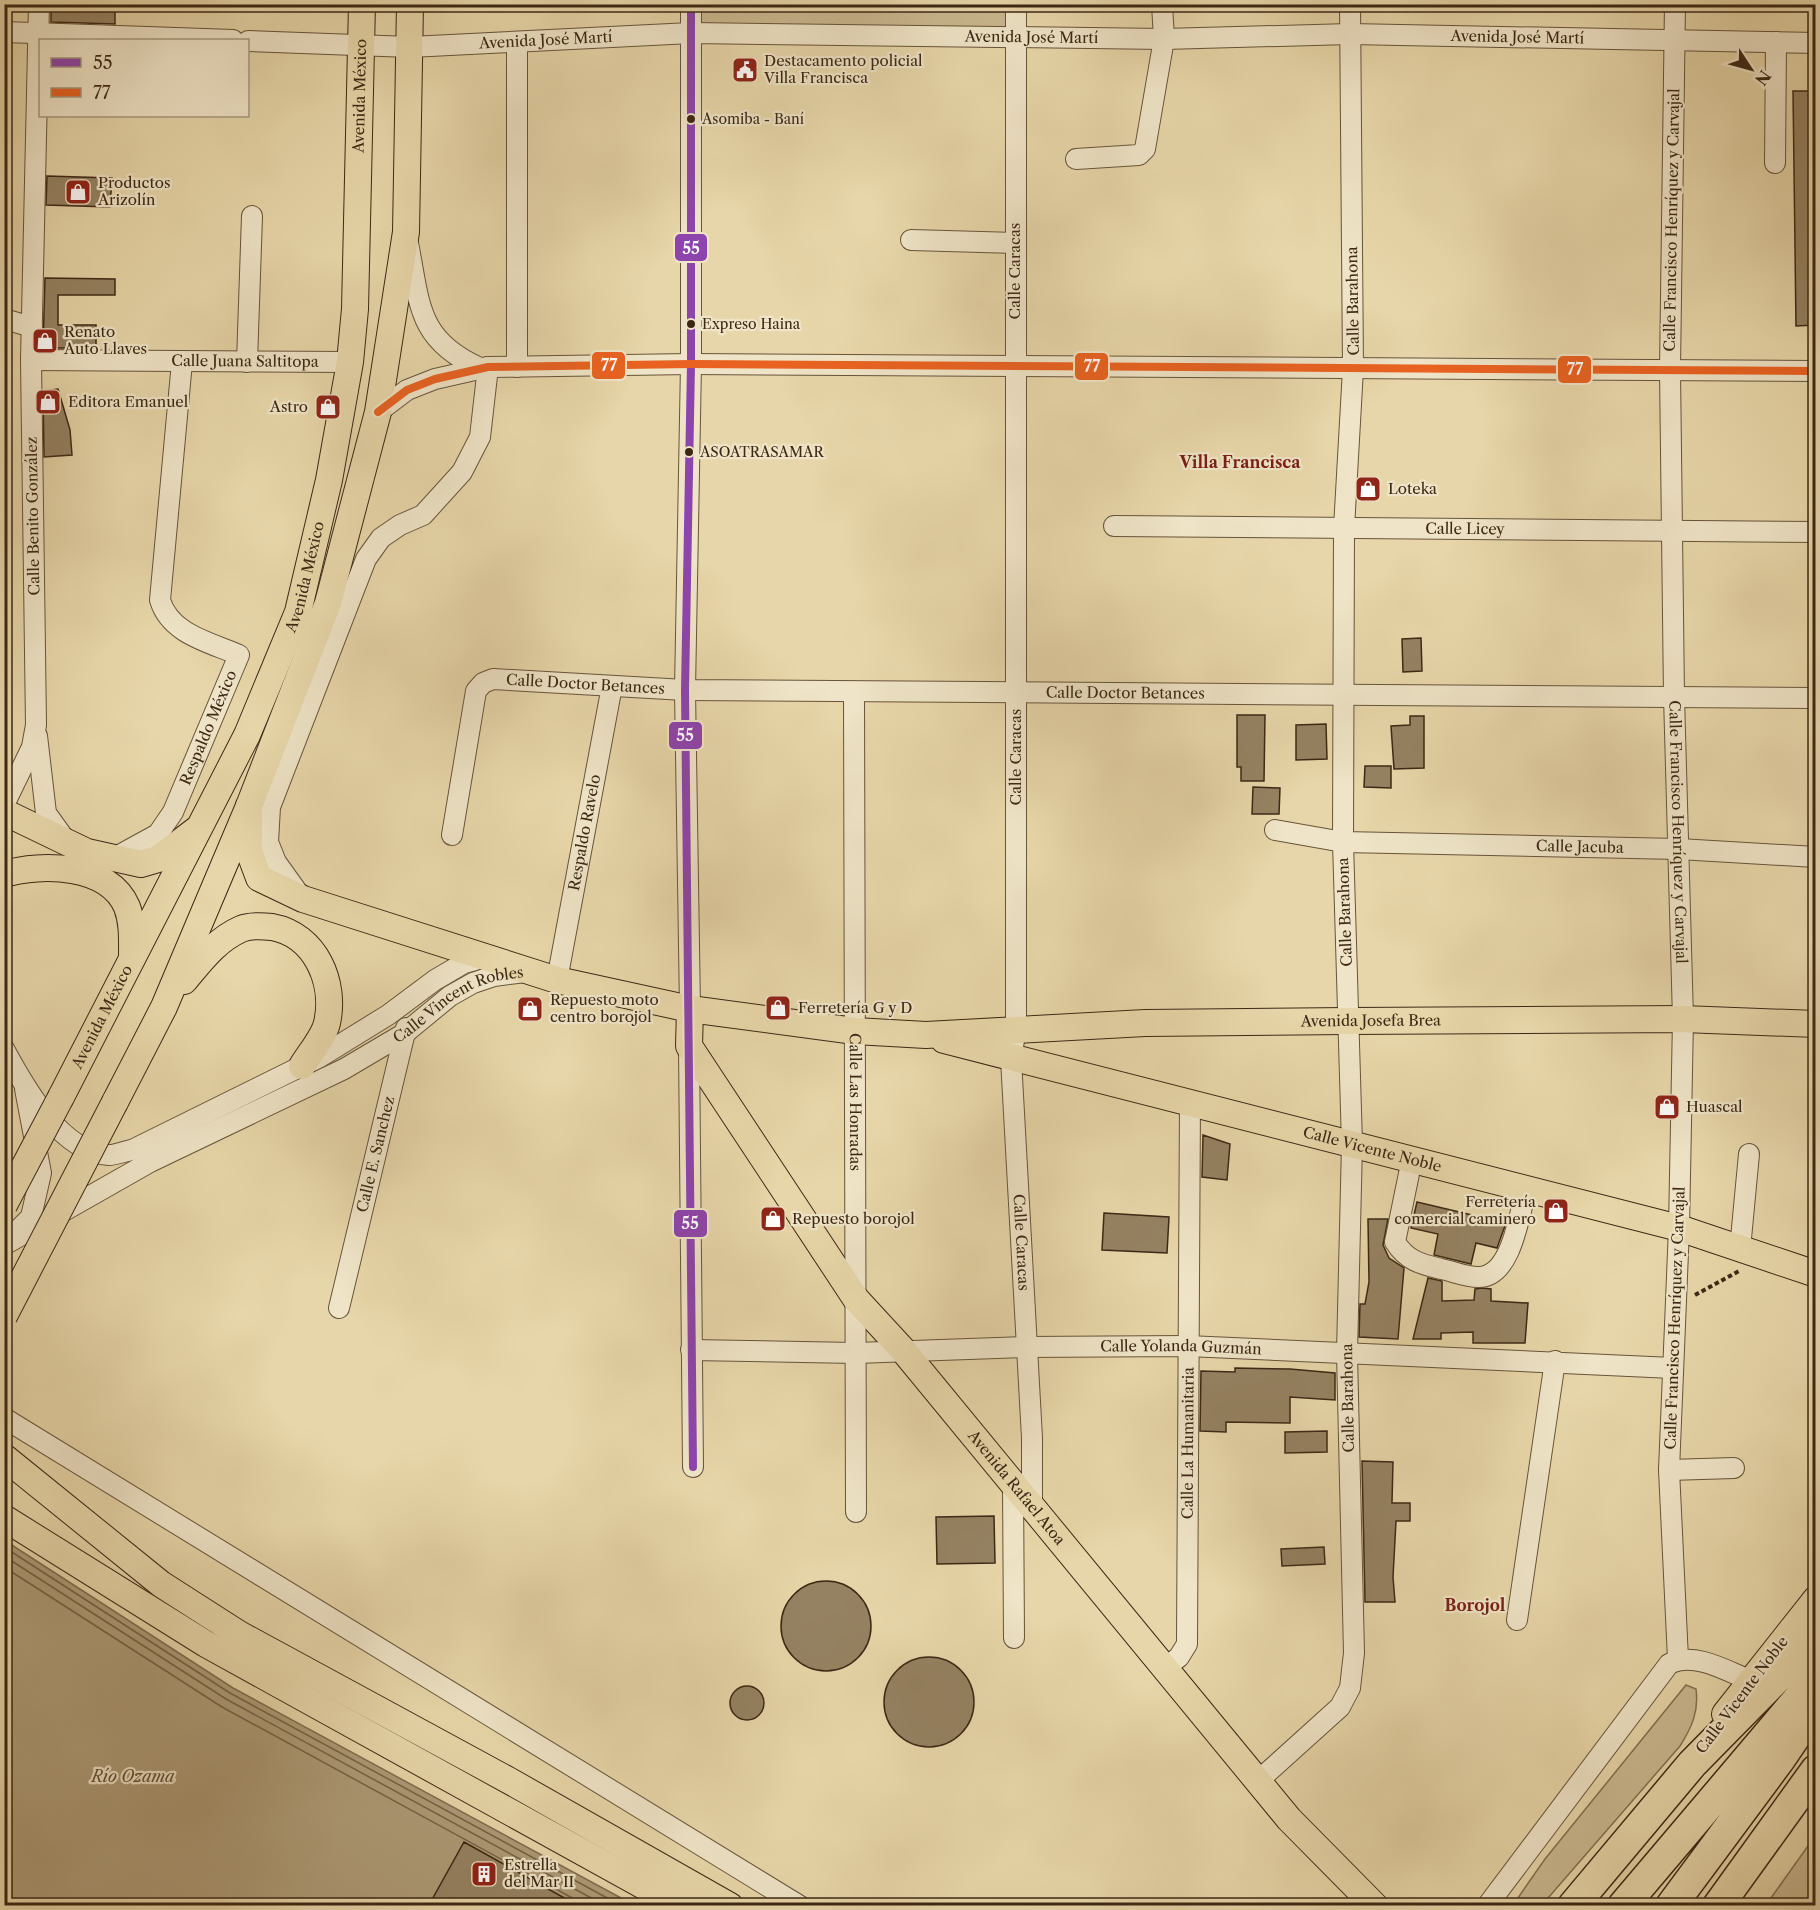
<svg xmlns="http://www.w3.org/2000/svg" width="1820" height="1910" viewBox="0 0 1820 1910" font-family="'Libre Caslon Text',serif">
<style>
.green{fill:#cab890;stroke:#837052;stroke-width:1.5}
.water{fill:#ad9b77;stroke:#806d50;stroke-width:1.5}
.lines{fill:none;stroke-linecap:round;stroke-linejoin:round}
.shore{stroke:#746246;stroke-width:1.5}
.building{fill:#958262;stroke:#3c2815;stroke-width:1.5}
.minor-casing{stroke:#67543a;stroke-width:22}
.major-casing{stroke:#3c2815;stroke-width:28}
.highway-casing{stroke:#3c2815;stroke-width:33}
.path{stroke:#3c2815;stroke-width:4;stroke-dasharray:4.5 3;stroke-linecap:butt}
.minor{stroke:#efe4c7;stroke-width:20}
.major{stroke:#e7d6a9;stroke-width:26}
.highway{stroke:#e7d6a9;stroke-width:30}
.major-bridge-casing{stroke:#3c2815;stroke-width:28;stroke-linecap:butt}
.major-bridge{stroke:#e7d6a9;stroke-width:26}
.bus-1-casing{stroke:#efe4c7;stroke-width:12}
.bus-2-casing{stroke:#efe4c7;stroke-width:12}
.bus-1{stroke:#8e44ad;stroke-width:8}
.bus-2{stroke:#e96221;stroke-width:8}
.bus-dot{fill:#3c2815;stroke:#efe4c7;stroke-width:2}
.labels{text-anchor:middle;stroke-width:4.5;stroke-linejoin:round;paint-order:stroke}
.bus-label{font-size:14px;fill:#3c2815;stroke:#efe4c7;text-anchor:start}
.street-label{font-size:15px;fill:#3c2815;stroke:#efe4c7}
.poi-label{font-size:15px;fill:#3c2815;stroke:#efe4c7;text-anchor:start}
.neighbourhood-label{font-size:16px;font-weight:bold;fill:#7a1f14;stroke:#efe4c7}
.water-label{font-size:16px;font-style:italic;fill:#5e4a32;stroke:#efe4c7}
.line-badge{stroke:#efe4c7;stroke-width:2}
.badge-label{font-size:16px;text-anchor:middle;font-weight:bold;fill:#fff}
</style>
<rect width="100%" height="100%" fill="#e7d6a9"/>
<filter id="stains"><feTurbulence type="fractalNoise" baseFrequency=".00333" numOctaves="4"/><feColorMatrix values="0 0 0 0 .2 0 0 0 0 .09 0 0 0 0 .02 0 0 0 .5 -.17"/></filter>
<radialGradient id="worn" r=".72"><stop offset=".6" stop-color="#630" stop-opacity="0"/><stop offset="1" stop-color="#630" stop-opacity=".3"/></radialGradient>
<path class="green" d="M691,5H1015L1016,36L691,33Z
M1686,1685L1696,1689C1699,1711 1692,1727 1680,1746L1542,1905H1513L1545,1859Z
M1815,1836V1905H1766Z"/>
<path class="water" d="M4,1540L233,1688L634,1905H5Z"/>
<g class="lines">
<path class="shore" d="M4,1547L230,1693L622,1906
M4,1556L226,1699L606,1906
M4,1567L222,1707L587,1906"/>
</g>
<path class="building" d="M51,4H115V24L51,22Z
M1793,91H1815V325L1796,326Z
M47,176L112,178L110,207L46,205Z
M45,278L115,279V295H58V325H96V348H43Z
M58,389L70,430L72,455L44,457L43,391Z
M1421,638L1422,671L1403,672L1402,639Z
M1237,715H1265L1264,781H1241V767H1237Z
M1410,716H1424V768L1394,769L1391,726L1410,725Z
M1326,724L1327,759L1296,760V725Z
M1365,766H1391V788L1364,787Z
M1253,787L1280,788L1279,814H1252Z
M1203,1135L1230,1144L1227,1180L1202,1177Z
M1417,1202L1506,1223L1497,1248L1476,1243L1471,1264L1434,1255L1438,1234L1411,1228Z
M1104,1213L1169,1217L1167,1253L1102,1250Z
M1368,1219H1388L1383,1245L1389,1258L1404,1268L1398,1339L1359,1337L1360,1304H1365L1369,1282Z
M1428,1278L1442,1281V1301L1474,1300L1475,1289L1482,1288L1491,1289V1301L1528,1303L1525,1343H1473V1332L1441,1333V1339H1413Z
M1235,1368L1290,1369L1335,1373V1400L1290,1397V1423L1226,1422V1432L1200,1431L1201,1371L1235,1372Z
M1327,1431V1452L1285,1453V1432Z
M1362,1461L1393,1462L1392,1503H1410V1521H1396L1393,1577L1395,1602H1365Z
M994,1516L995,1563L937,1564L936,1517Z
M1324,1547L1325,1564L1282,1566L1281,1549Z
M781 1626a45 45 0 1 1 90 0a45 45 0 1 1-90 0Z
M884 1702a45 45 0 1 1 90 0a45 45 0 1 1-90 0Z
M730 1703a17 17 0 1 1 34 0a17 17 0 1 1-34 0Z
M464,1842L577,1905H429Z"/>
<g class="lines">
<g class="minor-casing">
<g id="minor">
<path id="s1" d="M1016,4V1028L1011,1059L1032,1438V1508"/>
<path id="s2" d="M1675,4L1670,370L1674,696L1683,1019L1679,1228L1669,1470L1678,1659"/>
<path d="M4,32L233,40"/>
<path id="s3" d="M248,41L410,47L691,33L1164,39L1350,34L1816,43"/>
<path d="M517,42V367"/>
<path d="M1076,159L1139,155L1145,149L1164,39L1162,4"/>
<path d="M1775,163L1776,42"/>
<path d="M911,240L1016,243"/>
<path d="M408,243C420,304 417,340 480,368"/>
<path d="M4,319L32,327"/>
<path id="s4" d="M31,360L350,362"/>
<path d="M247,362L252,216"/>
<path d="M378,412L407,390L435,379L488,367L691,364L1816,371"/>
<path id="s5" d="M1114,526L1816,532"/>
<path id="s6" d="M854,692L856,1512"/>
<path d="M37,736L46,813L66,841"/>
<path d="M4,805L32,747L36,725L31,360L39,4"/>
<path id="s7" d="M1275,830L1343,842L1679,849L1816,857"/>
<path id="s8" d="M452,835L476,691L483,683L493,679L685,690L1816,698"/>
<path id="s9" d="M116,857L158,834L173,812L239,655C209,642 170,634 160,600L182,362"/>
<path d="M301,897L276,862L268,842L270,807L366,559L381,538L400,525L423,515L462,472L480,437L488,367"/>
<path id="s10" d="M557,980L612,686"/>
<path d="M690,1009L685,690L691,364V4"/>
<path d="M689,1046L693,1467"/>
<path d="M4,1049C24,1086 61,1153 109,1155C116,1155 125,1151 132,1150L320,1057L388,1015L435,980L464,963L482,958"/>
<path d="M1412,1159L1395,1242C1407,1261 1421,1264 1441,1269C1452,1271 1466,1277 1478,1277C1511,1278 1519,1216 1526,1190"/>
<path d="M15,1233L31,1217L41,1173L25,1089"/>
<path id="s11" d="M4,1245L150,1162L344,1069L405,1033L450,996L473,983L494,976L525,972"/>
<path d="M1740,1249L1749,1154"/>
<path id="s12" d="M339,1308L406,1028"/>
<path id="s13" d="M691,1350L856,1353L1025,1347L1187,1346L1673,1368"/>
<path d="M4,1418L800,1906"/>
<path d="M1669,1470L1734,1468"/>
<path d="M1013,1484L1014,1638"/>
<path d="M1517,1620L1555,1361"/>
<path id="s14" d="M1165,1668L1179,1657L1187,1644L1190,1101"/>
<path d="M1258,1781L1340,1707L1350,1688L1354,1653L1347,1353L1352,1144L1343,842L1344,528L1353,369L1350,4"/>
<path d="M1487,1906L1669,1664C1694,1651 1727,1671 1751,1681"/>
</g>
</g>
<g class="major-casing">
<g id="major">
<path id="s15" d="M249,806V851L259,878L303,899L557,980L690,1009L855,1031L926,1035L1145,1023L1349,1021L1683,1019L1816,1024"/>
<path d="M4,812L87,852L141,864L158,859L196,830"/>
<path d="M4,874C42,863 109,864 127,907C133,923 132,940 132,958"/>
<path d="M184,981C201,961 216,940 241,929C250,925 263,926 272,927C316,935 336,983 327,1023C324,1037 309,1054 302,1066"/>
<path id="s16" d="M690,1009L689,1046L856,1299L903,1350L1289,1819L1375,1906"/>
<path id="s17" d="M944,1040L1679,1228L1816,1274"/>
<path id="s18" d="M61,1097L247,735L298,612L329,480L350,362L355,309L362,4"/>
<path d="M115,1102L164,1007L249,806L328,603L378,412L406,232L410,4"/>
<path d="M4,1457L161,1584L239,1634L508,1780L730,1906"/>
<path d="M4,1518L206,1644L680,1906"/>
<path d="M1725,1714L1816,1599"/>
</g>
</g>
<g class="highway-casing">
<path id="highway" d="M1573,1906L1692,1764L1816,1638
M1623,1906L1816,1678
M1671,1906L1780,1759L1816,1706
M1718,1906L1816,1770"/>
</g>
<path class="path" d="M1695,1295L1741,1270"/>
<use href="#minor" class="minor"/>
<use href="#major" class="major"/>
<use href="#highway" class="highway"/>
<g class="major-bridge-casing">
<path id="major-bridge" d="M4,1205L61,1097
M4,1316L115,1102"/>
</g>
<use href="#major-bridge" class="major-bridge"/>
<g class="bus-1-casing">
<path id="bus-1" d="M691,4V364L685,690L693,1467"/>
</g>
<g class="bus-2-casing">
<path id="bus-2" d="M378,412L407,390L435,379L488,367L691,364L1816,371"/>
</g>
<use href="#bus-1" class="bus-1"/>
<use href="#bus-2" class="bus-2"/>
</g>
<defs>
<g id="civic-square" transform="scale(1.35)"><rect x="-9" y="-9" width="18" height="18" rx="4" fill="#8f2418" stroke="#efe4c7"/><path d="M-.6-6.5H3V-4.5H.6V-3L4-1V1h2V6H-6V1h2V-1L-.6-3ZM-1.2 2.5V6h2.4V2.5Z" fill="#fff"/></g>
<g id="shop-square" transform="scale(1.35)"><rect x="-9" y="-9" width="18" height="18" rx="4" fill="#8f2418" stroke="#efe4c7"/><path d="M-5-2.5h2.3a2.7 3.5 0 0 1 5.4 0H5L5.5 6h-11ZM-1.5-2.5h3a1.5 2.3 0 0 0-3 0Z" fill="#fff"/></g>
<g id="building-square" transform="scale(1.35)"><rect x="-9" y="-9" width="18" height="18" rx="4" fill="#8f2418" stroke="#efe4c7"/><path d="M-4-6H4V6H1V3H-1V6H-4ZM-2.5-4.3h1.7v1.8h-1.7ZM.8-4.3h1.7v1.8H.8ZM-2.5-1h1.7V.8h-1.7ZM.8-1h1.7V.8H.8Z" fill="#fff"/></g>
</defs>
<g fill-rule="evenodd">
<use href="#civic-square" x="745" y="70"/>
<use href="#shop-square" x="78" y="192"/>
<use href="#shop-square" x="45" y="341"/>
<use href="#shop-square" x="48" y="402"/>
<use href="#shop-square" x="328" y="407"/>
<use href="#shop-square" x="1368" y="489"/>
<use href="#shop-square" x="778" y="1008"/>
<use href="#shop-square" x="530" y="1009"/>
<use href="#shop-square" x="1667" y="1107"/>
<use href="#shop-square" x="1556" y="1211"/>
<use href="#shop-square" x="773" y="1219"/>
<use href="#building-square" x="484" y="1874"/>
</g>
<g class="bus-dot">
<circle cx="691" cy="119" r="5"/>
<circle cx="691" cy="324" r="5"/>
<circle cx="689" cy="452" r="5"/>
</g>
<g class="labels">
<g class="bus-label">
<text x="702" y="124">Asomiba - Baní</text>
<text x="702" y="329">Expreso Haina</text>
<text x="700" y="457">ASOATRASAMAR</text>
</g>
<g class="street-label">
<text dy="5" stroke="none"><textPath href="#s3" startOffset="784">Avenida José Martí</textPath></text>
<text dy="5" stroke="none"><textPath href="#s3" startOffset="1270">Avenida José Martí</textPath></text>
<text dy="5" stroke="none"><textPath href="#s3" startOffset="298">Avenida José Martí</textPath></text>
<text dy="5" stroke="none"><textPath href="#s18" startOffset="1062">Avenida México</textPath></text>
<text transform="translate(1672 220) rotate(-89)" y="5">Calle Francisco Henríquez y Carvajal</text>
<text transform="translate(1015 271) rotate(-90)" y="5">Calle Caracas</text>
<text transform="translate(1353 301) rotate(-91)" y="5">Calle Barahona</text>
<text dy="5" stroke="none"><textPath href="#s4" startOffset="214">Calle Juana Saltitopa</textPath></text>
<text transform="translate(33 516) rotate(-91)" y="5">Calle Benito González</text>
<text dy="5" stroke="none"><textPath href="#s5" startOffset="351">Calle Licey</textPath></text>
<text dy="5" stroke="none"><textPath href="#s18" startOffset="576">Avenida México</textPath></text>
<text dy="5" stroke="none"><textPath href="#s8" startOffset="260">Calle Doctor Betances</textPath></text>
<text dy="5" stroke="none"><textPath href="#s8" startOffset="800">Calle Doctor Betances</textPath></text>
<text dy="5" stroke="none"><textPath href="#s9" startOffset="166">Respaldo México</textPath></text>
<text transform="translate(1016 757) rotate(-90)" y="5">Calle Caracas</text>
<text dy="5" stroke="none"><textPath href="#s2" startOffset="828">Calle Francisco Henríquez y Carvajal</textPath></text>
<text dy="5" stroke="none"><textPath href="#s10" startOffset="150">Respaldo Ravelo</textPath></text>
<text dy="5" stroke="none"><textPath href="#s7" startOffset="306">Calle Jacuba</textPath></text>
<text transform="translate(1345 912) rotate(-92)" y="5">Calle Barahona</text>
<text dy="5" stroke="none"><textPath href="#s11" startOffset="516">Calle Vincent Robles</textPath></text>
<text dy="5" stroke="none"><textPath href="#s18" startOffset="90">Avenida México</textPath></text>
<text dy="5" stroke="none"><textPath href="#s15" startOffset="1208">Avenida Josefa Brea</textPath></text>
<text dy="5" stroke="none"><textPath href="#s6" startOffset="410">Calle Las Honradas</textPath></text>
<text dy="5" stroke="none"><textPath href="#s17" startOffset="442">Calle Vicente Noble</textPath></text>
<text dy="5" stroke="none"><textPath href="#s12" startOffset="158">Calle E. Sanchez</textPath></text>
<text dy="5" stroke="none"><textPath href="#s1" startOffset="1239">Calle Caracas</textPath></text>
<text transform="translate(1675 1318) rotate(-88)" y="5">Calle Francisco Henríquez y Carvajal</text>
<text dy="5" stroke="none"><textPath href="#s13" startOffset="490">Calle Yolanda Guzmán</textPath></text>
<text transform="translate(1348 1398) rotate(-91)" y="5">Calle Barahona</text>
<text dy="5" stroke="none"><textPath href="#s14" startOffset="234">Calle La Humanitaria</textPath></text>
<text dy="5" stroke="none"><textPath href="#s16" startOffset="588">Avenida Rafael Atoa</textPath></text>
<text transform="translate(1742 1695) rotate(-53)" y="5">Calle Vicente Noble</text>
</g>
<g class="poi-label">
<text x="764" y="66">Destacamento policial<tspan x="764" dy="17">Villa Francisca</tspan></text>
<text x="98" y="188">Productos<tspan x="98" dy="17">Arizolín</tspan></text>
<text x="64" y="337">Renato<tspan x="64" dy="17">Auto Llaves</tspan></text>
<text x="68" y="407">Editora Emanuel</text>
<text x="308" y="412" text-anchor="end">Astro</text>
<text x="1388" y="494">Loteka</text>
<text x="550" y="1005">Repuesto moto<tspan x="550" dy="17">centro borojol</tspan></text>
<text x="798" y="1013">Ferretería G y D</text>
<text x="1686" y="1112">Huascal</text>
<text x="1536" y="1207" text-anchor="end">Ferretería<tspan x="1536" dy="17">comercial caminero</tspan></text>
<text x="792" y="1224">Repuesto borojol</text>
<text x="504" y="1870">Estrella<tspan x="504" dy="17">del Mar II</tspan></text>
</g>
<g class="neighbourhood-label">
<text x="1240" y="468">Villa Francisca</text>
<text x="1475" y="1611">Borojol</text>
</g>
<g class="water-label">
<text x="133" y="1782">Río Ozama</text>
</g>
</g>
<g class="line-badge">
<rect x="674" y="233" width="34" height="29" rx="6" fill="#8e44ad"/>
<rect x="591" y="351" width="35" height="29" rx="6" fill="#e96221"/>
<rect x="1074" y="352" width="35" height="29" rx="6" fill="#e96221"/>
<rect x="1557" y="355" width="35" height="29" rx="6" fill="#e96221"/>
<rect x="668" y="721" width="35" height="29" rx="6" fill="#8e44ad"/>
<rect x="673" y="1209" width="35" height="29" rx="6" fill="#8e44ad"/>
</g>
<g class="badge-label">
<text x="691" y="254">55</text>
<text x="609" y="371">77</text>
<text x="1092" y="372">77</text>
<text x="1575" y="375">77</text>
<text x="685" y="741">55</text>
<text x="690" y="1229">55</text>
</g>
<rect width="1820" height="1910" fill="none" stroke="#e7d6a9" stroke-width="24"/>
<rect x="6" y="6" width="1808" height="1898" fill="none" stroke="#3c2815" stroke-width="3"/>
<rect x="12" y="12" width="1796" height="1886" fill="none" stroke="#3c2815" stroke-width="1.5"/>
<rect x="39" y="39" width="210" height="78" fill="#efe4c7" stroke="#a79980" stroke-width="1.5"/>
<rect x="51" y="58" width="30" height="9" fill="#8e44ad" stroke="#a79980" stroke-width="1.5"/>
<text x="93" y="69" font-size="18" fill="#3c2815">55</text>
<rect x="51" y="88" width="30" height="9" fill="#e96221" stroke="#a79980" stroke-width="1.5"/>
<text x="93" y="99" font-size="18" fill="#3c2815">77</text>
<g transform="translate(1751 69) rotate(126)" stroke="#efe4c7" stroke-width="4.5" paint-order="stroke">
<path d="M0-4.5L10 22L0 15L-10 22Z" fill="#3c2815"/>
<text y="-9" font-size="16" font-weight="bold" text-anchor="middle" fill="#3c2815">N</text>
</g>
<rect width="100%" height="100%" filter="url(#stains)"/>
<rect width="100%" height="100%" fill="url(#worn)"/>
</svg>
